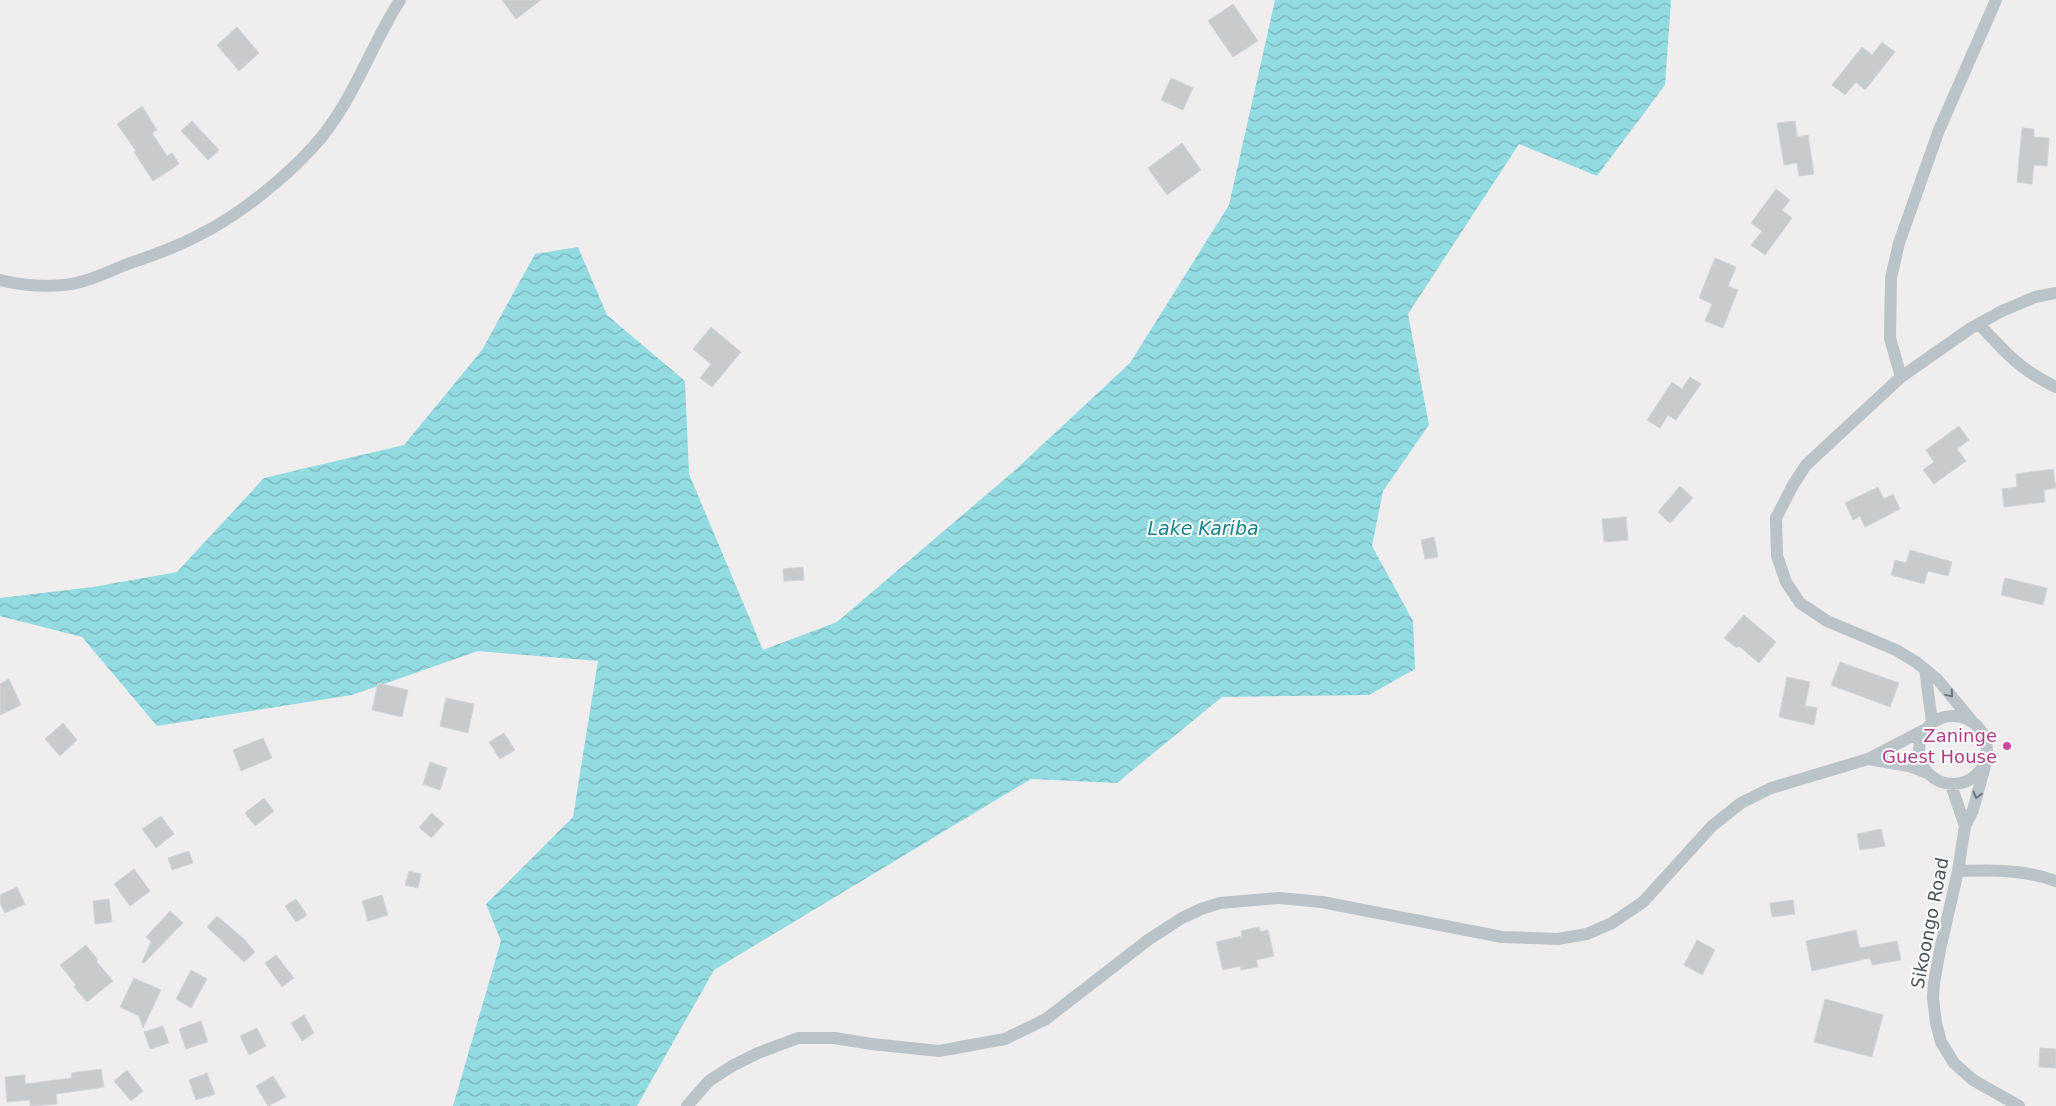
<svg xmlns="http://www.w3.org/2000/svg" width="2056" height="1106" viewBox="0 0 2056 1106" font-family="'DejaVu Sans',sans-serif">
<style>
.water{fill:url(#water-waves)}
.building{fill:#c8cbce;stroke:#d2d4d8}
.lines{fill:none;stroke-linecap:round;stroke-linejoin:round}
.minor{stroke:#bac3c8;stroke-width:12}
.oneway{stroke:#6a757a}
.hotel-dot{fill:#d1479c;stroke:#fff;stroke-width:2}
.labels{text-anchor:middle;stroke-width:4;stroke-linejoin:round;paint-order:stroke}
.hotel-label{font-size:18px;fill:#b23c85;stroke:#fff;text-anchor:end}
.street-label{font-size:18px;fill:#485358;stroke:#fff}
.water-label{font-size:19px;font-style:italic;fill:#1c8189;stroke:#fff}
</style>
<defs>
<pattern id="water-waves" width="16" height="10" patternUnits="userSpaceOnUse" patternTransform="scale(1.25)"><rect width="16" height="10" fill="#92dbe1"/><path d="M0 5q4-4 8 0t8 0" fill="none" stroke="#79b4b9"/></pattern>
</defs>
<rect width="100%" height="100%" fill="#f0edee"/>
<path class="water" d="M1275,0H1671L1665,85L1597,176L1519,144L1408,314L1429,425L1383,491L1372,546L1413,621L1415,669L1369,695L1222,697L1117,783L1031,779L714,970L637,1106H453L501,941L486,904L573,817L598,661L478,651L352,695L157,726L82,637L0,616V598L93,587L177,572L264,478L404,445L482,350L535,254L578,247L607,315L685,381L689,474L763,650L837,622L1013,472L1130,363L1229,205Z"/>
<path class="building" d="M502,0H541L516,19Z
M1233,4L1258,41L1233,57L1208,21Z
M237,27L259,53L239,71L217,45Z
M1882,42L1895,52L1865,90L1856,82L1845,95L1832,85L1862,47L1872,55Z
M1171,78L1193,88L1183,110L1161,100Z
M142,106L157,130L152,133L167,156L172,153L179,164L153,181L134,152L136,151L117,124Z
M192,121L219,150L208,160L181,131Z
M1795,121L1797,137L1808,135L1814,174L1799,176L1797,163L1784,165L1777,123Z
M2022,128L2034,129V137L2049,138L2047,166L2034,165L2032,184L2017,182Z
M1182,143L1201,170L1167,195L1148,168Z
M1776,189L1790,200L1782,210L1792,218L1765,255L1751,245L1762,231L1751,223Z
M1715,258L1736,267L1728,286L1738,290L1723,328L1705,321L1712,304L1699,298Z
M711,327L741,352L712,387L700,378L711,364L693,349Z
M1690,377L1701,384L1676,420L1668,415L1660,428L1647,420L1672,382L1682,389Z
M1959,426L1969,440L1957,449L1966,461L1934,484L1923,470L1934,462L1926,450Z
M2053,469L2056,488L2044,490L2045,502L2004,507L2002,489L2017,487L2016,474Z
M1680,486L1693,498L1670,523L1658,512Z
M1878,487L1884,499L1893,494L1900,509L1865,527L1860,516L1853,520L1845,503Z
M1626,517L1628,540L1604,542L1602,519Z
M1434,537L1438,557L1425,559L1421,540Z
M1910,550L1952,562L1948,576L1928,571L1924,584L1891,575L1895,560L1906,563Z
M803,567L804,580L784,581L783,569Z
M2005,578L2047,588L2043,605L2001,595Z
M1744,615L1776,642L1759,663L1739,646L1737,648L1724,638Z
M1840,662L1899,683L1890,707L1831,685Z
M1787,677L1810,682L1805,706L1817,708L1814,725L1779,717Z
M9,679L21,705L0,715V684Z
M378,683L408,690L402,717L372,710Z
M446,698L474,704L468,733L440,726Z
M63,723L77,740L60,756L45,739Z
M504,733L515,750L500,759L489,742Z
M263,738L272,758L241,771L233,750Z
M430,762L447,768L440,790L423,784Z
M264,798L274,811L255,826L245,813Z
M432,813L444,824L431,838L419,827Z
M161,816L174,834L156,848L142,829Z
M1881,829L1885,846L1860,850L1857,834Z
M189,851L193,863L172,870L168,858Z
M134,869L150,891L130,906L114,884Z
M409,871L421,874L418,888L405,885Z
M17,887L25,904L5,913L0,903V895Z
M382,895L388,915L368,921L362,901Z
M109,899L112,922L95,924L93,901Z
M296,899L307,915L296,922L285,906Z
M1793,900L1795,914L1772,917L1770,903Z
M170,911L183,923L144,963L142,962L151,942L146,937Z
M217,916L244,939L255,952L244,962L207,927Z
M1259,927L1260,932L1268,930L1274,956L1256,960L1258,967L1241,970L1240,966L1223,970L1216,942L1242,936L1241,931Z
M1856,930L1860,948L1897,941L1901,960L1872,965L1870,958L1812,971L1806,941Z
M1697,940L1715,950L1702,975L1684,965Z
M86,945L98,960L96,961L113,981L87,1002L74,987L76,985L60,965Z
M276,955L294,978L282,987L265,963Z
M191,970L207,979L191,1008L176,999Z
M134,978L161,990L143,1028L139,1016L120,1007Z
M1825,999L1883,1015L1872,1057L1814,1042Z
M304,1015L314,1033L302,1041L291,1023Z
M201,1021L208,1042L186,1049L179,1029Z
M163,1026L169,1043L150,1049L144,1032Z
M257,1028L266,1046L249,1055L240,1036Z
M2040,1048L2056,1049V1068L2039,1067Z
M101,1069L104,1087L56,1094L57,1104L30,1106V1100L7,1102L5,1077L25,1075V1084L72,1078L71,1073Z
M127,1070L143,1091L131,1101L114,1081Z
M207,1073L215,1094L196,1100L189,1080Z
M273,1076L286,1097L268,1106L256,1086Z"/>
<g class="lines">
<path class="minor" d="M0,280C21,285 42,287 64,285C85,283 106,273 125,265C150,256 176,248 199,235C238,216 284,179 313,147C352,105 370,47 400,0
M1979,324C2005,352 2020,370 2056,387
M1901,377L1890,338L1891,278L1899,243L1939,130L1996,0
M1925,669L1932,722
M1919 750a34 34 0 1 1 68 0a34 34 0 1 1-68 0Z
M1972,721L1938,680L1916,662L1896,650L1827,621L1800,603L1786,582L1777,556L1776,518L1793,485L1806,465L1901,377L1971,328L2002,311L2035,297L2056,293
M1868,759L1909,766L1927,773
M1986,762L1973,810L1965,826L1958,871L1940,950L1934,983L1933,998L1936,1023L1941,1042L1954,1063L1973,1080L2019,1106
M1951,785L1965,826
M1958,871C1992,870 2023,869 2056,881
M687,1106L709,1081L732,1066L758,1053L798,1038H834L872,1044L939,1051L1005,1039L1046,1019L1148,940L1182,918L1201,909L1220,903L1279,898L1322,902L1502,937L1558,939L1587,934L1612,923L1643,902L1712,826L1741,803L1771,788L1868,759L1924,730"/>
</g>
<defs><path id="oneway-chevron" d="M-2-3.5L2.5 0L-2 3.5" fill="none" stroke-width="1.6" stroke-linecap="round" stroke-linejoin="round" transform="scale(1.25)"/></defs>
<g class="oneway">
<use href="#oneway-chevron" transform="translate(1950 694) rotate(50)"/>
<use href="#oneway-chevron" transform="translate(1977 795) rotate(105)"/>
</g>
<circle class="hotel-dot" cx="2007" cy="746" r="5"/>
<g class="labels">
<g class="hotel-label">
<text x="1997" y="742">Zaninge<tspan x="1997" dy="21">Guest House</tspan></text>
</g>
<g class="street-label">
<text transform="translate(1930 923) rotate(-79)" y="6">Sikoongo Road</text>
</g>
<g class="water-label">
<text x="1203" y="535">Lake Kariba</text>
</g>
</g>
</svg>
